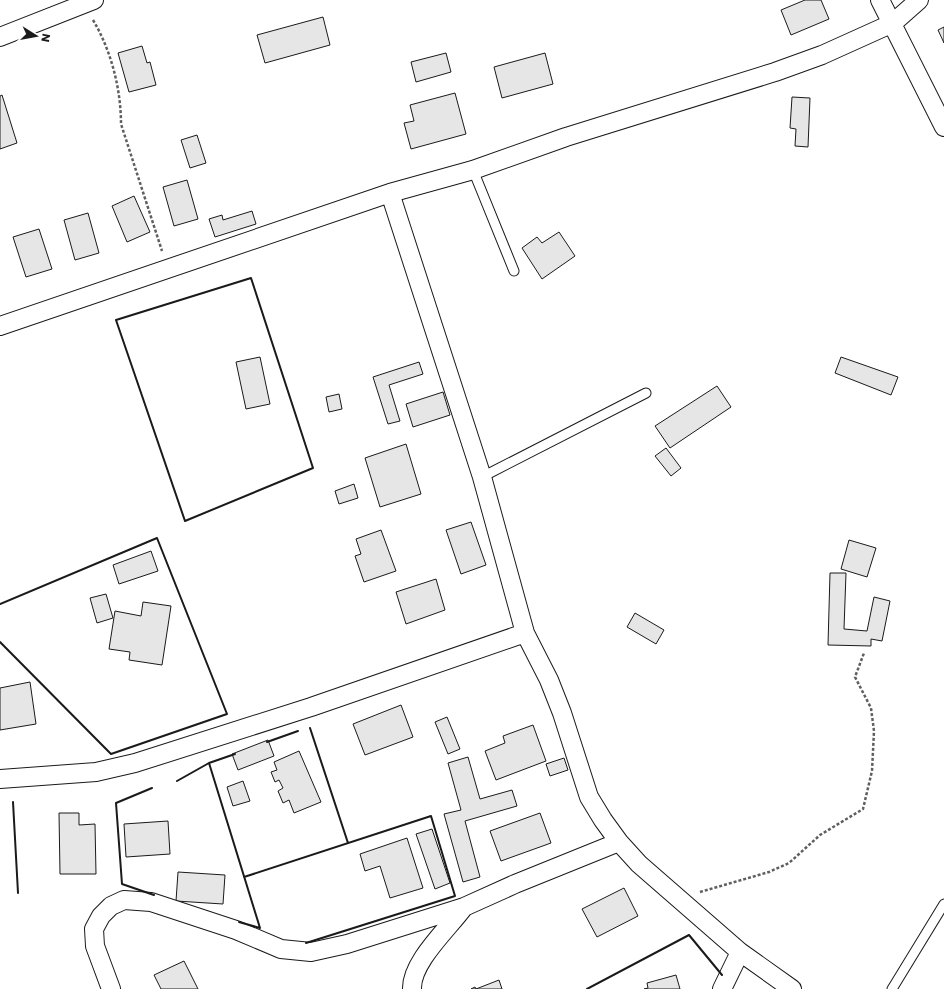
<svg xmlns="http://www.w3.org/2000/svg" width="944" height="989" viewBox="0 0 944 989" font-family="Poppins,sans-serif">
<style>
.building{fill:#e6e6e6;stroke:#1a1a1a}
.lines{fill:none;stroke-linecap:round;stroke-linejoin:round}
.lane-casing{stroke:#1a1a1a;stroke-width:11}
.street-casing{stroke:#1a1a1a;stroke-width:20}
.path{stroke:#5f5f5f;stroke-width:2.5;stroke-dasharray:3 2;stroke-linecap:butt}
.lane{stroke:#fff;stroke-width:9}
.street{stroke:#fff;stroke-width:18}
.wall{stroke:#1a1a1a;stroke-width:2}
</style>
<rect width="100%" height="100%" fill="#fff"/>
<path class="building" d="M805,0H821L829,19L791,35L781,10Z
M323,17L330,45L265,63L257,35Z
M944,27V43L938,30Z
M142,46L147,63L150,62L156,85L129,92L118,53Z
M446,53L451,72L416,82L411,62Z
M545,53L553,84L502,98L494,67Z
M455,93L466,134L411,149L404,123L414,121L410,105Z
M2,95L17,143L0,149V96Z
M792,97L810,98L808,147L795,146L796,129L790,128Z
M197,135L206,163L190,168L181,140Z
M187,180L198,219L174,226L163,187Z
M134,196L150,232L127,242L112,206Z
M252,211L256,224L215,237L209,219L222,215L223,220Z
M88,213L99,253L75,260L64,220Z
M39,229L52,269L26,277L13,237Z
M559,232L575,256L542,279L522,248L537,237L542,243Z
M260,357L270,404L246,409L236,362Z
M841,357L898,377L891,395L835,373Z
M419,362L423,374L389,385L400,421L388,424L373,377Z
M717,386L731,407L670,448L655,426Z
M443,392L450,415L413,427L406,404Z
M339,394L342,409L329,412L326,397Z
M406,444L421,494L380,507L365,458Z
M666,448L681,468L671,476L655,456Z
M354,484L358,498L339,504L335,491Z
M471,522L486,565L461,574L446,530Z
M381,530L396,571L364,582L355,556L361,554L356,539Z
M849,540L876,548L867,577L841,569Z
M151,551L158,571L119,584L113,565Z
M830,573H846L844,629L867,631L874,597L890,601L882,641L871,639V646L828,645Z
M436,579L445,610L406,624L396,592Z
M106,594L113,618L97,623L90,598Z
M143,602L171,606L162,665L129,660L130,652L109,649L115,611L141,616Z
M635,613L664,630L656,644L627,627Z
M30,682L36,724L0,730V688Z
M401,705L413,737L365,755L353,724Z
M447,717L460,749L448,754L435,722Z
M533,725L546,761L496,780L485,751L505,743L503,736Z
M268,740L274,756L238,770L232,754Z
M299,751L321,802L294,813L289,800L283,803L278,791L283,788L279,780L275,782L271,772L277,770L274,762Z
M468,757L480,799L512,790L517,806L465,821L480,877L463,882L444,814L461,810L448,763Z
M564,758L568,770L550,776L546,764Z
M243,781L250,801L233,806L227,787Z
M59,813H79V825L95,824L96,874H60Z
M540,813L551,843L501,861L490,831Z
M168,821L170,854L126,857L124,824Z
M432,829L450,883L435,889L416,834Z
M407,838L423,888L390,898L380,866L365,871L360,854Z
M178,872L225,875L223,904L176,901Z
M624,888L638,916L597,937L582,909Z
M184,961L198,989H161L154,975Z
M676,975L680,989H644L648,988L647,983Z
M499,980L502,989H471L475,987L476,989Z"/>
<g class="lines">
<g class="lane-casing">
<path id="lane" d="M473,170L514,271
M482,477L646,393
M892,989L944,904"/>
</g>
<g class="street-casing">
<path id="street" d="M880,0L944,127
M0,37L94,0
M390,193L482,477L525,633L549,680L562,713L589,797L603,820L619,842L639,864L740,952L792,989
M0,326L390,193L473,170L566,137L775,72L822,55L893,23L919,0
M0,779L96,772L135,763L311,707L525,633
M111,989L95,946L94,929L101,916L111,906L124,900L151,902L236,930L281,949L311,952L347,944L464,907L515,884L619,842
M412,989C411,962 448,929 464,907
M722,989L740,952"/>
</g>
<path class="path" d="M93,20C111,50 121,89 121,124L162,251
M700,892L769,872L789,863L820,835L863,809L872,771L874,731L871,708L855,677L864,653"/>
<use href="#lane" class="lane"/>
<use href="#street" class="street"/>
<path class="wall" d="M251,278L313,468L185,521L116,320Z
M0,604L157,538L227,714L111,754L0,642
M310,728L348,843
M267,742L298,731
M209,763L260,928L239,922
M177,781L209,763L235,754
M152,788L116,803L122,884L154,895
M13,802L18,893
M244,877L431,816L455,896L306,943
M587,989L689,935L722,975"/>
</g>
<g transform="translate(36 36) rotate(101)" stroke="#ffffff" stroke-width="3" paint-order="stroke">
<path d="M0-3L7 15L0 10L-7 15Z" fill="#1a1a1a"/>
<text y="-6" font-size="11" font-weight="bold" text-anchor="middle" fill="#1a1a1a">N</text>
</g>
</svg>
